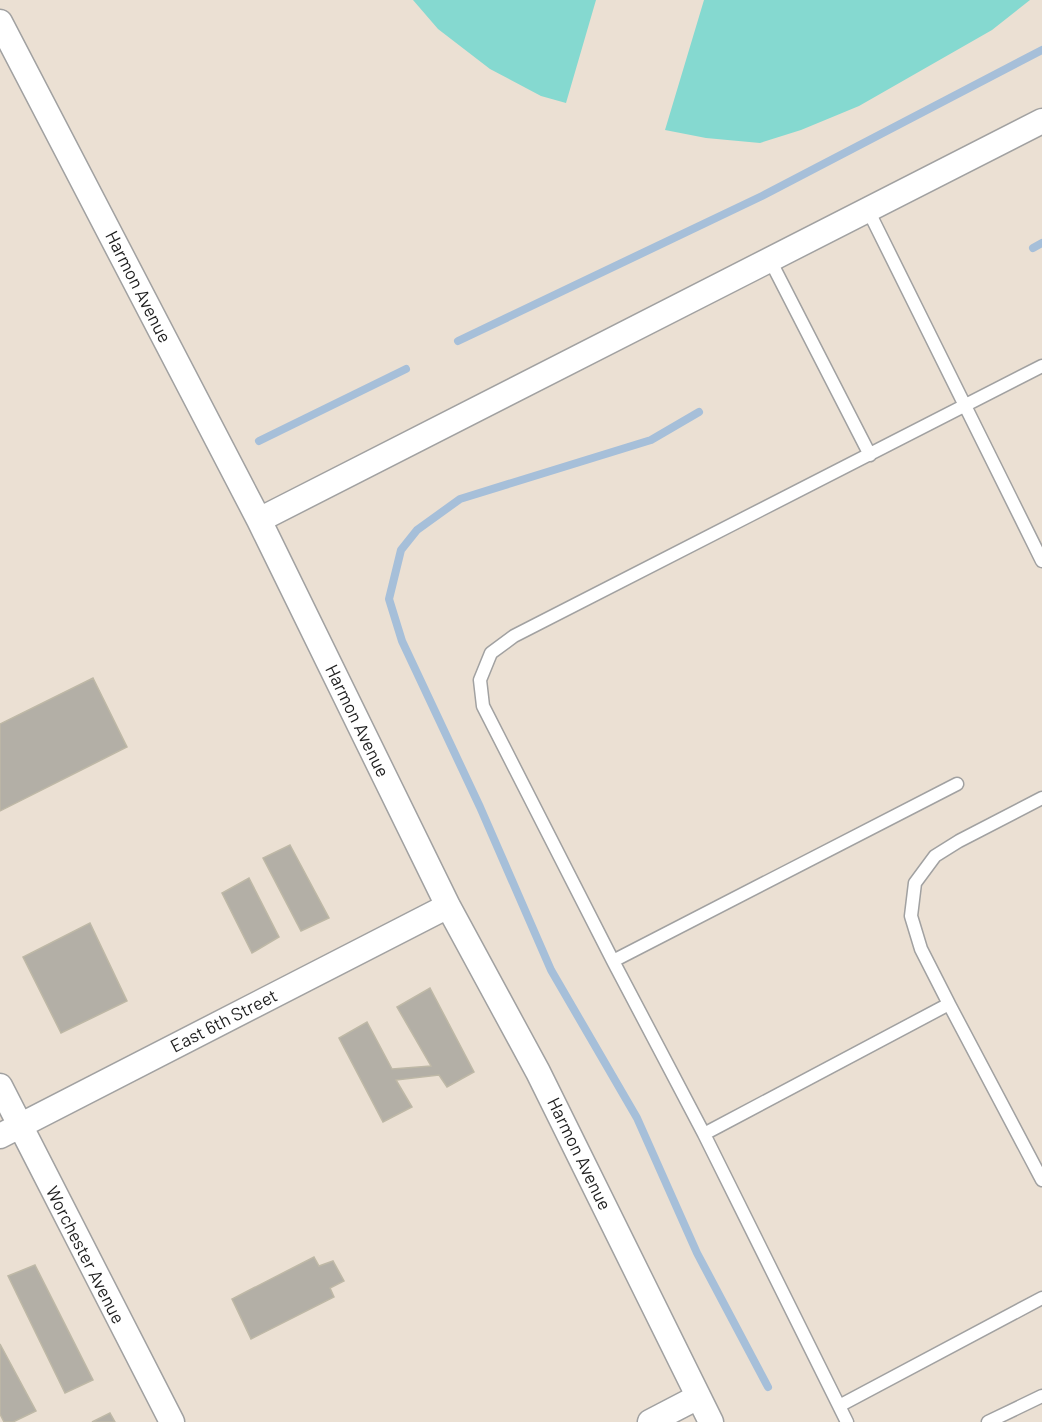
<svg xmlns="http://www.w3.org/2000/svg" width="1042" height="1422" viewBox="0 0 1042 1422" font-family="Barlow,sans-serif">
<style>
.military{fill:#ebe0d3}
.pitch{fill:#85d9d0}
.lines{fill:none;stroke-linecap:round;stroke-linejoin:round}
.stream{stroke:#a6bfd9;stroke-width:8}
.building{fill:#b3afa6;stroke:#beb8a6;stroke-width:1.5}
.service-casing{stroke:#a1a1a1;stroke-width:15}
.minor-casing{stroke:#a1a1a1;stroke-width:27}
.service{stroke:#fff;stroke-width:12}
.minor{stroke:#fff;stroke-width:24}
.labels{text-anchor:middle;stroke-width:6;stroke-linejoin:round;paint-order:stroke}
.street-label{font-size:18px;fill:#1d1d1d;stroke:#fff}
</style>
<rect width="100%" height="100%" fill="#edede3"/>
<path class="military" d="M0,0H1042V1422H0Z"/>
<path class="pitch" d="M413,0H596L566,103L541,96L490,69L438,29Z
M704,0H1030L992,30L859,106L801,130L760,143L706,138L665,130Z"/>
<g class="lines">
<path class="stream" d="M1033,248L1042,243
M458,341L762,196L1042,50
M699,412L651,440L460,499L417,530L401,550L389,599L402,641L480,807L551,970L637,1118L697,1253L768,1387
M259,441L406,369"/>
</g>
<path class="building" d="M93,678L127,747L0,811V724Z
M290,845L329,918L301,931L263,858Z
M249,878L279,937L252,953L222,893Z
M90,923L127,1001L61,1033L23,957Z
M430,988L474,1072L447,1087L439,1075L396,1080L412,1107L383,1122L339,1038L367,1022L392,1069L431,1066L397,1007Z
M314,1257L319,1266L333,1261L344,1281L330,1288L334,1297L251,1339L232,1299Z
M35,1265L93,1380L65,1393L8,1276Z
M0,1344L36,1411L13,1422H4L0,1414Z
M110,1413L115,1422H92Z"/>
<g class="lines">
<g class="service-casing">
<path id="service" d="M868,210L1042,561
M770,260L870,455
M613,961L957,784
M949,1004L921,949L911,916L915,883L935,856L959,841L1042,798
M704,1134L613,961L483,706L480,680L491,653L514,636L1042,366
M839,1406L1042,1298
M847,1422L704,1134L949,1004L1042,1180
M988,1422L1042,1396"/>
</g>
<g class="minor-casing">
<path id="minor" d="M0,22L259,520L448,906L538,1072L711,1422
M259,520L1042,121
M0,1086L172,1422
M0,1136L448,906
M650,1422L698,1397"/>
</g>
<use href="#service" class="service"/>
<use href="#minor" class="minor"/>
</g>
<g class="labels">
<g class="street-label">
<text transform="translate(138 287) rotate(63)" y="6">Harmon Avenue</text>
<text transform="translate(357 721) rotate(64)" y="6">Harmon Avenue</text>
<text transform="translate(224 1021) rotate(-27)" y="6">East 6th Street</text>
<text transform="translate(579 1154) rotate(64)" y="6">Harmon Avenue</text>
<text transform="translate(85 1255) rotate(63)" y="6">Worchester Avenue</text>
</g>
</g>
</svg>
